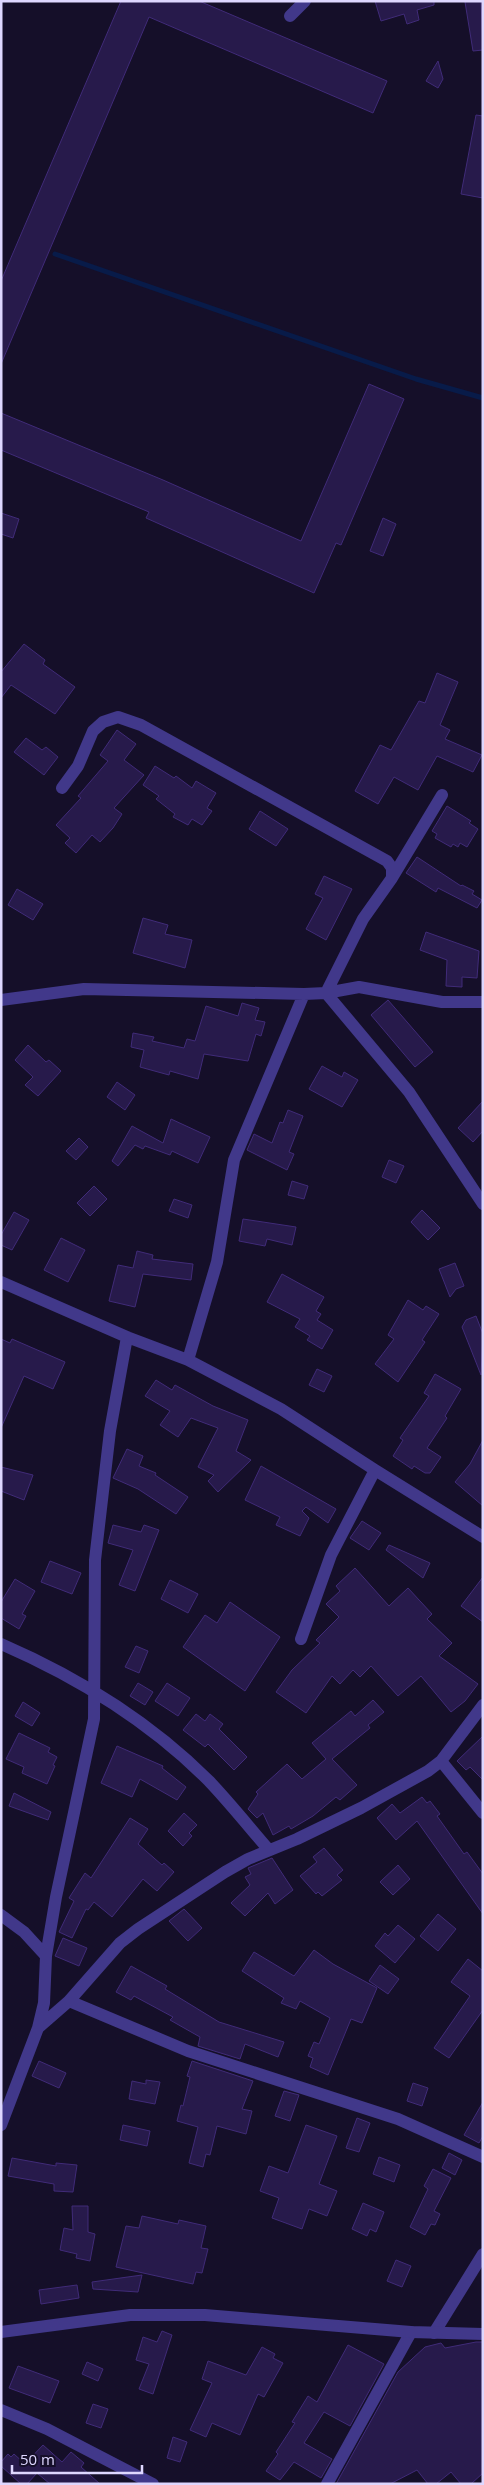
<svg xmlns="http://www.w3.org/2000/svg" width="484" height="2485" viewBox="0 0 484 2485" font-family="'Open Sans',sans-serif">
<style>
.lines{fill:none;stroke-linecap:round;stroke-linejoin:round}
.stream{stroke:#081b49;stroke-width:5}
.building{fill:#271a4b;stroke:#402b78}
.minor{stroke:#41388a;stroke-width:12}
.tertiary{stroke:#41388a;stroke-width:12}
</style>
<rect width="100%" height="100%" fill="#150f29"/>
<g class="lines">
<path class="stream" d="M55,254L416,379L483,398"/>
</g>
<path class="building" d="M121,1H199L387,81L373,113L149,17L1,364V281Z
M375,1H434V5L417,10L419,20L407,24L404,14L381,21Z
M468,1H481L483,50L473,51L465,2Z
M438,61L443,79L438,88L426,81Z
M476,115L483,116V198L461,194Z
M369,384L404,399L341,545L336,543L314,593L146,518L149,512L1,450V413L163,480L301,541Z
M1,513L19,519L13,538L1,534Z
M383,518L396,524L383,556L370,551Z
M24,644L45,660L43,664L75,687L55,714L11,685L1,698V672Z
M437,673L458,682L440,725L450,730L445,739L482,755L473,772L437,756L418,790L394,777L378,804L355,791L380,745L391,750L419,701L425,703Z
M117,730L136,744L124,760L144,775L114,808L122,814L113,828L100,842L92,835L76,853L65,843L70,838L56,825L81,798L78,796L108,761L100,755Z
M26,738L42,750L46,747L58,757L44,775L14,752Z
M155,766L174,778L176,776L192,788L196,781L216,793L207,808L212,811L202,825L192,819L188,825L173,817L175,814L156,799L159,796L143,785Z
M447,806L471,821L469,823L478,829L467,847L460,843L458,847L453,844L451,847L435,838L437,834L432,831Z
M260,811L288,829L276,846L249,829Z
M417,857L461,886L462,885L474,891L472,894L482,900L477,908L438,888L436,892L406,873Z
M324,876L352,889L326,940L306,929L323,898L315,894Z
M17,889L43,904L33,920L8,905Z
M143,918L168,925L165,934L192,940L185,968L133,953Z
M426,932L479,951L477,978L462,977V987L446,986L447,960L420,950Z
M388,1000L433,1052L415,1067L371,1015Z
M242,1003L259,1008L255,1020L265,1022L261,1036L256,1034L248,1061L204,1054L198,1079L170,1071L169,1075L140,1067L144,1050L131,1047L133,1033L154,1037L152,1041L184,1048L187,1039L195,1041L206,1006L238,1016Z
M28,1045L46,1062L49,1060L61,1071L38,1096L25,1085L33,1077L15,1060Z
M322,1066L342,1077L344,1072L358,1080L342,1107L309,1089Z
M117,1082L135,1095L125,1110L107,1097Z
M483,1101V1131L473,1142L458,1128Z
M288,1110L303,1116L289,1152L294,1154L287,1170L247,1150L254,1134L272,1143L280,1122L283,1123Z
M171,1119L210,1137L198,1163L172,1151L170,1155L145,1146L143,1149L135,1145L118,1166L112,1161L132,1126L163,1143Z
M79,1138L88,1147L76,1160L66,1151Z
M389,1160L404,1166L396,1183L382,1177Z
M292,1181L308,1186L304,1199L288,1195Z
M94,1186L107,1199L90,1216L77,1203Z
M174,1199L192,1205L188,1218L169,1211Z
M422,1210L440,1228L428,1240L411,1222Z
M14,1212L29,1220L12,1250L1,1245V1235Z
M243,1219L296,1227L292,1245L267,1239L265,1246L239,1241Z
M61,1238L85,1250L68,1282L44,1270Z
M137,1251L153,1255L152,1259L193,1264L191,1280L143,1274L135,1307L109,1301L118,1265L133,1268Z
M455,1263L464,1286L456,1289L450,1297L439,1269Z
M282,1274L324,1297L316,1311L321,1314L317,1320L333,1330L322,1349L307,1340L310,1336L295,1327L300,1319L267,1302Z
M408,1300L423,1310L426,1306L439,1314L422,1340L425,1342L398,1382L375,1364L394,1339L388,1335Z
M476,1316L483,1334L481,1375L462,1327L466,1320Z
M1,1339L10,1343L12,1339L65,1362L53,1389L24,1376L1,1428Z
M317,1369L332,1376L324,1392L309,1385Z
M435,1374L461,1389L445,1416L447,1418L427,1448L441,1457L430,1473H425L414,1466L412,1469L393,1456L403,1440L400,1438L429,1396L424,1393Z
M156,1380L172,1390L175,1385L213,1406L248,1420L236,1451L251,1460L218,1492L208,1481L214,1475L198,1467L218,1428L191,1418L178,1437L160,1425L170,1411L145,1396Z
M483,1440V1506L455,1482L470,1464Z
M127,1449L143,1456L139,1466L156,1473L155,1475L188,1497L176,1514L138,1489L113,1478Z
M261,1466L336,1509L328,1523L306,1507L302,1511L309,1518L300,1536L276,1525L280,1517L245,1500Z
M1,1467L33,1475L24,1500L1,1491Z
M362,1521L381,1533L369,1550L350,1538Z
M113,1525L141,1532L144,1525L159,1530L135,1591L119,1585L133,1550L108,1543Z
M389,1545L430,1563L423,1578L386,1550Z
M50,1561L81,1573L72,1594L41,1582Z
M355,1568L389,1606L408,1588L432,1614L427,1619L452,1643L439,1656L478,1684L465,1701L451,1712L421,1676L398,1696L371,1666L360,1677L353,1670L340,1684L332,1676L306,1713L276,1692L292,1670L320,1643L316,1640L339,1617L326,1604L340,1591L336,1586Z
M483,1577V1622L461,1606Z
M15,1579L35,1591L22,1614L26,1616L19,1629L1,1618V1602Z
M170,1580L198,1594L188,1613L161,1599Z
M230,1602L280,1637L245,1691L183,1647L205,1615L217,1623Z
M136,1646L148,1651L139,1673L125,1667Z
M138,1683L153,1692L145,1705L130,1696Z
M167,1683L190,1698L178,1716L155,1701Z
M373,1700L384,1712L368,1725L370,1728L332,1759L357,1785L340,1800L336,1797L313,1816L291,1829L289,1826L273,1835L263,1813L257,1818L248,1809L258,1794L256,1792L287,1764L302,1779L326,1759L312,1743L351,1711L355,1716Z
M23,1702L40,1713L32,1726L15,1716Z
M196,1714L205,1721L210,1714L223,1724L219,1729L247,1757L234,1770L208,1744L205,1747L183,1730Z
M19,1733L50,1748L48,1752L57,1757L53,1765L55,1766L47,1784L22,1773L24,1767L6,1759Z
M483,1736V1780L470,1767L466,1770L457,1761Z
M117,1746L163,1766L162,1768L186,1787L177,1800L140,1779L132,1797L101,1783Z
M14,1793L51,1812L48,1820L9,1806Z
M422,1797L427,1803L430,1801L440,1814L437,1816L464,1854L467,1852L483,1874V1914L417,1821L396,1840L377,1818L392,1804L400,1813Z
M184,1813L197,1825L189,1833L192,1836L183,1846L168,1831Z
M130,1818L148,1829L138,1844L162,1865L164,1863L174,1872L157,1891L143,1879L112,1917L94,1902L88,1910L86,1909L72,1938L59,1932L74,1901L69,1898L85,1873L91,1878Z
M324,1848L343,1870L337,1875L342,1880L322,1896L318,1892L316,1894L300,1876L317,1862L313,1857Z
M272,1858L293,1890L275,1904L268,1893L245,1916L231,1903L250,1885L245,1877L251,1874L248,1868Z
M398,1865L410,1879L393,1895L380,1882Z
M184,1909L202,1928L188,1941L169,1921Z
M438,1914L456,1929L438,1951L420,1936Z
M398,1925L415,1939L395,1963L375,1946L385,1933L388,1936Z
M63,1938L87,1948L79,1966L55,1956Z
M314,1950L333,1964L377,1988L362,2023L351,2019L328,2075L310,2067L313,2058L308,2056L314,2042L319,2044L330,2018L300,2001L296,2009L281,2003L284,1998L242,1971L254,1952L294,1976Z
M468,1959L483,1971V2010L449,2058L434,2048L470,1996L451,1982Z
M380,1965L399,1979L388,1994L369,1981Z
M131,1966L167,1986L165,1989L219,2022L284,2042L278,2057L245,2044L240,2059L198,2046L200,2037L170,2020L173,2017L134,1996L131,2000L116,1992Z
M39,2061L66,2073L59,2088L32,2076Z
M192,2061L253,2081L242,2109L252,2111L246,2134L217,2126L210,2155L206,2154L203,2167L189,2163L198,2127L177,2121L181,2105L183,2106L190,2077L187,2076Z
M146,2080L160,2082L155,2104L129,2099L132,2081L146,2084Z
M413,2083L428,2088L422,2106L407,2101Z
M284,2091L299,2095L290,2121L275,2116Z
M483,2102V2136L479,2143L464,2135Z
M357,2118L370,2123L359,2152L346,2148Z
M123,2125L150,2131L147,2146L120,2140Z
M306,2125L337,2136L319,2184L337,2191L327,2216L309,2209L302,2229L272,2218L279,2198L260,2191L269,2166L288,2173Z
M449,2153L462,2160L455,2175L442,2168Z
M379,2157L400,2165L394,2182L373,2174Z
M12,2158L56,2166V2163L77,2165L73,2192L54,2191V2184L8,2176Z
M433,2169L451,2178L434,2211L440,2214L435,2225L431,2224L425,2235L410,2227L428,2189L424,2186Z
M363,2203L384,2212L376,2232L370,2229L367,2236L352,2229Z
M72,2206H88V2232L95,2234L90,2261L76,2258L77,2254L60,2250L64,2228L73,2230Z
M142,2216L178,2224L179,2220L206,2226L201,2248L208,2249L202,2273L196,2272L193,2284L116,2267L126,2226L139,2228Z
M396,2260L411,2266L402,2287L387,2281Z
M142,2275L138,2292L93,2289L92,2282Z
M77,2285L79,2298L41,2304L39,2290Z
M162,2331L172,2335L153,2394L139,2389L149,2364L136,2360L143,2337L157,2342Z
M476,2342H483V2473L471,2484H461L451,2472L436,2484H428L417,2470L390,2484H336L398,2372L425,2347L441,2343L445,2348Z
M348,2345L384,2364L350,2426L324,2412L304,2443L332,2459L321,2478L294,2462L280,2480L266,2471L278,2454L276,2452L295,2423L292,2422L308,2396L317,2402Z
M262,2347L275,2354L273,2358L283,2363L264,2397L258,2394L240,2435L212,2423L206,2437L190,2430L212,2383L202,2379L208,2361L246,2375Z
M87,2362L103,2369L98,2381L82,2374Z
M18,2366L59,2381L50,2403L9,2388Z
M93,2404L108,2409L101,2428L86,2423Z
M173,2437L187,2442L180,2462L167,2458Z
M43,2445L62,2462L71,2452L84,2463L81,2467L100,2484H50L37,2473L27,2484H21L1,2466V2462L8,2454L11,2457L14,2454L25,2464Z"/>
<g class="lines">
<path class="minor" d="M290,16L305,1
M62,788L78,766L93,731L103,722L118,717L141,725L387,861L392,868V878L363,919L326,993L409,1092L483,1204
M392,878L442,795
M1,1000L84,989L304,994L326,993L359,987L442,1002H483
M1,1282L127,1337L188,1360L281,1409L375,1470L483,1537
M188,1360L217,1262L234,1160L304,994
M301,1639L331,1555L375,1470
M1,1644C77,1677 151,1723 209,1781C230,1803 249,1827 269,1850
M441,1761L483,1813
M1,1915L24,1932L46,1956
M69,2001L188,2051L398,2119L483,2157
M38,2028L69,2001L120,1943L138,1929L225,1872L248,1859L297,1839L361,1808L428,1771L441,1761L483,1705
M1,2125L38,2028L44,2003L46,1956L56,1897L94,1719L95,1560L110,1431L127,1337
M434,2333L483,2254
M1,2410L47,2429L153,2484
M327,2484L411,2332"/>
<path class="tertiary" d="M1,2332L130,2315H205L411,2332L483,2334"/>
</g>
<rect width="484" height="2485" fill="none" stroke="#ded7ff" stroke-width="5"/>
<path d="M12 2465v8h130v-8" fill="none" stroke="#ded7ff" stroke-width="2.5"/>
<text x="20" y="2465" font-size="15" fill="#ded7ff" stroke="#150f29" stroke-width="4" paint-order="stroke">50 m</text>
</svg>
